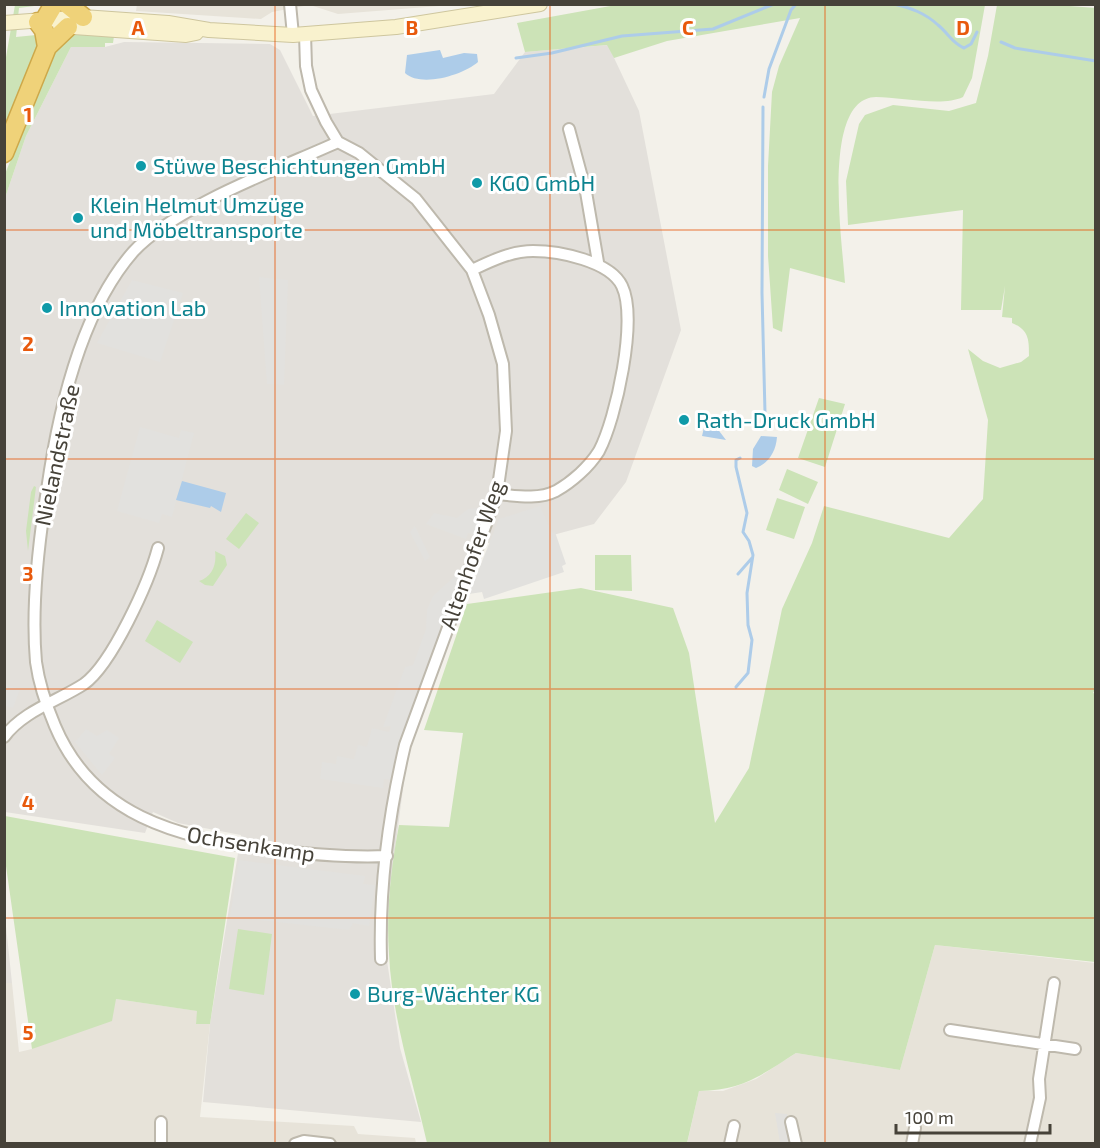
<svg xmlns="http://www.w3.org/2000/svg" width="1100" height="1148" viewBox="0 0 1100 1148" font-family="'Exo 2',sans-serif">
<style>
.residential{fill:#e7e3d9}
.industrial{fill:#e3e0db}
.green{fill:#cce3b7}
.parking{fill:#e2e1de}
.water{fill:#adcce9}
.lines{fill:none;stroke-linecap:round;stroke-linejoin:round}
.stream{stroke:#adcce9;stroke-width:3}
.street-casing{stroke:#beb9ad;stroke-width:14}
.secondary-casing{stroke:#cec69e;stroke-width:16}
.highway-casing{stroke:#cda84a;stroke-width:21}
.street{stroke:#fff;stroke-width:10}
.secondary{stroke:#f9f2ce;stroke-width:14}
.highway{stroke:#efd279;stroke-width:18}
.grid{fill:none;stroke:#e8590c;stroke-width:1.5;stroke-opacity:0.55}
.culture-dot{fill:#0f9aa8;stroke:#fff;stroke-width:2}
.labels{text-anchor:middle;stroke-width:6;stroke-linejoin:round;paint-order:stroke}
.culture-label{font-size:22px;fill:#0d838f;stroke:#fff;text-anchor:start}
.street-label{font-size:22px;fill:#464239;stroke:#fff}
.grid-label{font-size:20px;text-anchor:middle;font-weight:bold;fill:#e8590c;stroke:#fff;stroke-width:6;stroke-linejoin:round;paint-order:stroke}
</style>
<rect width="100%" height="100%" fill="#f3f1ea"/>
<path class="residential" d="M137,4L309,5L272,12L261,19L136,11Z
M310,5V4L452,5L338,14Z
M935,945L1095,963V1143L687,1144L699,1091H723L756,1079L796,1053L900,1070Z
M4,983H12L19,1052L32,1049L116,999L198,1011L196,1024H210L200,1117L354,1126L358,1134L415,1138L416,1143H5Z"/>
<path class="industrial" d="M124,42L270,44L280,50L313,116L494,94L525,52L608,45L639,111L681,330L626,482L594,524L553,535L480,544L408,751L389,895L386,954L400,1048L421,1122L203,1102L210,1024L241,835L178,823L153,812L145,833L5,812V198L26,136L71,47H105Z
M4,917H5L12,983H5Z"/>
<path class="green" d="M15,5H42L19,8L16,37L36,35L39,44L4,132L5,63Z
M616,5V4L985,5L972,78L963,97C943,107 900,97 876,97C820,98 843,248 845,283L790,268L782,332L773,328L768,256V166L772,92L779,66L800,18L667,41L614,58L607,45L525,52L517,23Z
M1056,5L1096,8V688L1093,693L1096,694L1095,962L935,945L900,1070L796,1053C760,1076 743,1090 699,1091L687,1143H427C413,1081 392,1018 389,954C386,911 391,867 399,825L449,827L463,733L424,730L467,604L581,588L673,608L689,653L715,823L749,768L782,609L812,543L824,506L949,538L983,499L988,420L968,349L983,361L1000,368L1021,362L1029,356C1029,340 1029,330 1012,323V318L1002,317L1005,286L1001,310H961L963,210L848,225L846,181L859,124L865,115L893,105L949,111L976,103L988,56L997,5Z
M74,34L114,36L113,43H105V47H71L26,136L5,198V174L38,92L56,50Z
M819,398L845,404L825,467L798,458Z
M787,469L818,482L808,504L779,490Z
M34,486L36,487L28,551L26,531L31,492Z
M777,498L805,507L794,539L766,530Z
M246,513L259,523L239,549L226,539Z
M215,551L225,556L227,565L213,586L205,585L199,581C212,577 217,565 215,551Z
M595,555H631L632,591L595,590Z
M157,620L193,642L180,663L145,641Z
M5,816L235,858L210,1024H196L197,1011L116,999L112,1021L32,1049L5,859Z
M238,929L272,934L264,995L229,989Z"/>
<path class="parking" d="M259,277L288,280L284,385L267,384Z
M132,280L183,293L160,362L97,343Z
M140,427L179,438L181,430L194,433L172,517L162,514L159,523L117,511Z
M540,506L552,533L555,532L566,564L562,566L564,572L484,599L482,592L469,594L499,519Z
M476,508L484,511L476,536L468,533L466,539L426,524L434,513L457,518L468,509Z
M415,526L430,557L425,561L410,532Z
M455,576L460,578L401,744L393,780L384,779L383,788L320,779L322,762L336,764L337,756L354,759L358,745L367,747L372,728L389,732L391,726L383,727L405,667L413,665L426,629L427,610L433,596Z
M5,684L20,689L13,708L5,706V717Z
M86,729L97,736L107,730L119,738L109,754L115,758L102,775L75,742Z
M239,860L365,876L363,884L375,885L369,926L353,923L349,930L230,917Z
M775,1113L787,1114L791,1143H780Z"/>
<path class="water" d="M440,50L443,58L464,53L477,54L478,62C463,75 421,88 405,73L407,55Z
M707,415L726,440L702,436Z
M761,436L777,437C776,451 769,463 756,468L752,466L753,449Z
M182,481L226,493L221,512L211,506L210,508L176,500Z"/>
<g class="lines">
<path class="stream" d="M894,4C911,8 925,13 938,25C948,33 952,43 964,48L971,44L977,32
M1001,42L1015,48L1096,61
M516,58L552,53L622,36L713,29L774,4
M764,97L769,69L791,10L796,4
M763,107L762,293L765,413
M738,574L752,558
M736,687L748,673L752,640L748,625L747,593L753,555L749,541L743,532L747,513L736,467V460L740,458"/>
<g class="street-casing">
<path id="street" d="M290,4L293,35
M305,34L306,66L311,90L326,122L338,142L359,153L416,199L472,270L489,315L503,364L506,431L497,494L405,745C389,813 379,888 381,959
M569,129L586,192L598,262
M338,142C281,168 174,207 133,252C80,313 58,412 47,490C38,546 31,606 36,662C39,684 47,707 55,726C93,816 177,837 265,849C306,854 346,858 387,856
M472,270C491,261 511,251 533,251C559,251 610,261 622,286C638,319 616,419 599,451C589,467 572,482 556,491C538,500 517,496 497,494
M4,737C23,711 58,701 84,684C112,664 149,582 158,548
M950,1030L1075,1049
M791,1122L796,1144
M161,1144V1122
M295,1144L304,1141L330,1144
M730,1144L734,1126
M912,1144L915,1128
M1030,1144L1040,1098L1039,1079L1054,983"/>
</g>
<g class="secondary-casing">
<path id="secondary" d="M4,23L83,17L168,23L209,30L293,35L396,27L540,4
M60,26L186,35L196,33"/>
</g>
<g class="highway-casing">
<path id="highway" d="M67,4L83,17
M44,21L54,4
M38,22L44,30L47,47
M4,153L47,47L68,27"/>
</g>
<use href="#street" class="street"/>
<use href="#secondary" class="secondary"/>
<use href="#highway" class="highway"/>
</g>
<path class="grid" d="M275,4V1144M550,4V1144M825,4V1144M4,230H1096M4,459H1096M4,689H1096M4,918H1096"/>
<g class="culture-dot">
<circle cx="141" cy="166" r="6"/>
<circle cx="477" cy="183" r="6"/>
<circle cx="78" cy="218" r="6"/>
<circle cx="47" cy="308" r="6"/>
<circle cx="684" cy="420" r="6"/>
<circle cx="355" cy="994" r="6"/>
</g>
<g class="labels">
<g class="culture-label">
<text x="153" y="174">Stüwe Beschichtungen GmbH</text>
<text x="489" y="191">KGO GmbH</text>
<text x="90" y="213">Klein Helmut Umzüge<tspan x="90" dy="25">und Möbeltransporte</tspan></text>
<text x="59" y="316">Innovation Lab</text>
<text x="696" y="428">Rath-Druck GmbH</text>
<text x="367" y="1002">Burg-Wächter KG</text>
</g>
<g class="street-label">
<text transform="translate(57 455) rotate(-78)" y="8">Nielandstraße</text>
<text transform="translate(472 555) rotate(-71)" y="8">Altenhofer Weg</text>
<text transform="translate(251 844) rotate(9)" y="8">Ochsenkamp</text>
</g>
</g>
<g class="grid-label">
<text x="138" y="35">A</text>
<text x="412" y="35">B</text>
<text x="688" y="35">C</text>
<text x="963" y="35">D</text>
<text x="28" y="122">1</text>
<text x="28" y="351">2</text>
<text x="28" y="581">3</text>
<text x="28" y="810">4</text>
<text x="28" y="1040">5</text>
</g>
<rect width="1100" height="1148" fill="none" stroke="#464239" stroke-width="12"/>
<path d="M896 1124v9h154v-9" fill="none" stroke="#464239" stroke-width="3"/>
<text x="905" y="1124" font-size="18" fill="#464239" stroke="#ffffff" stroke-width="4.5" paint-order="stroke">100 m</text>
</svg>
